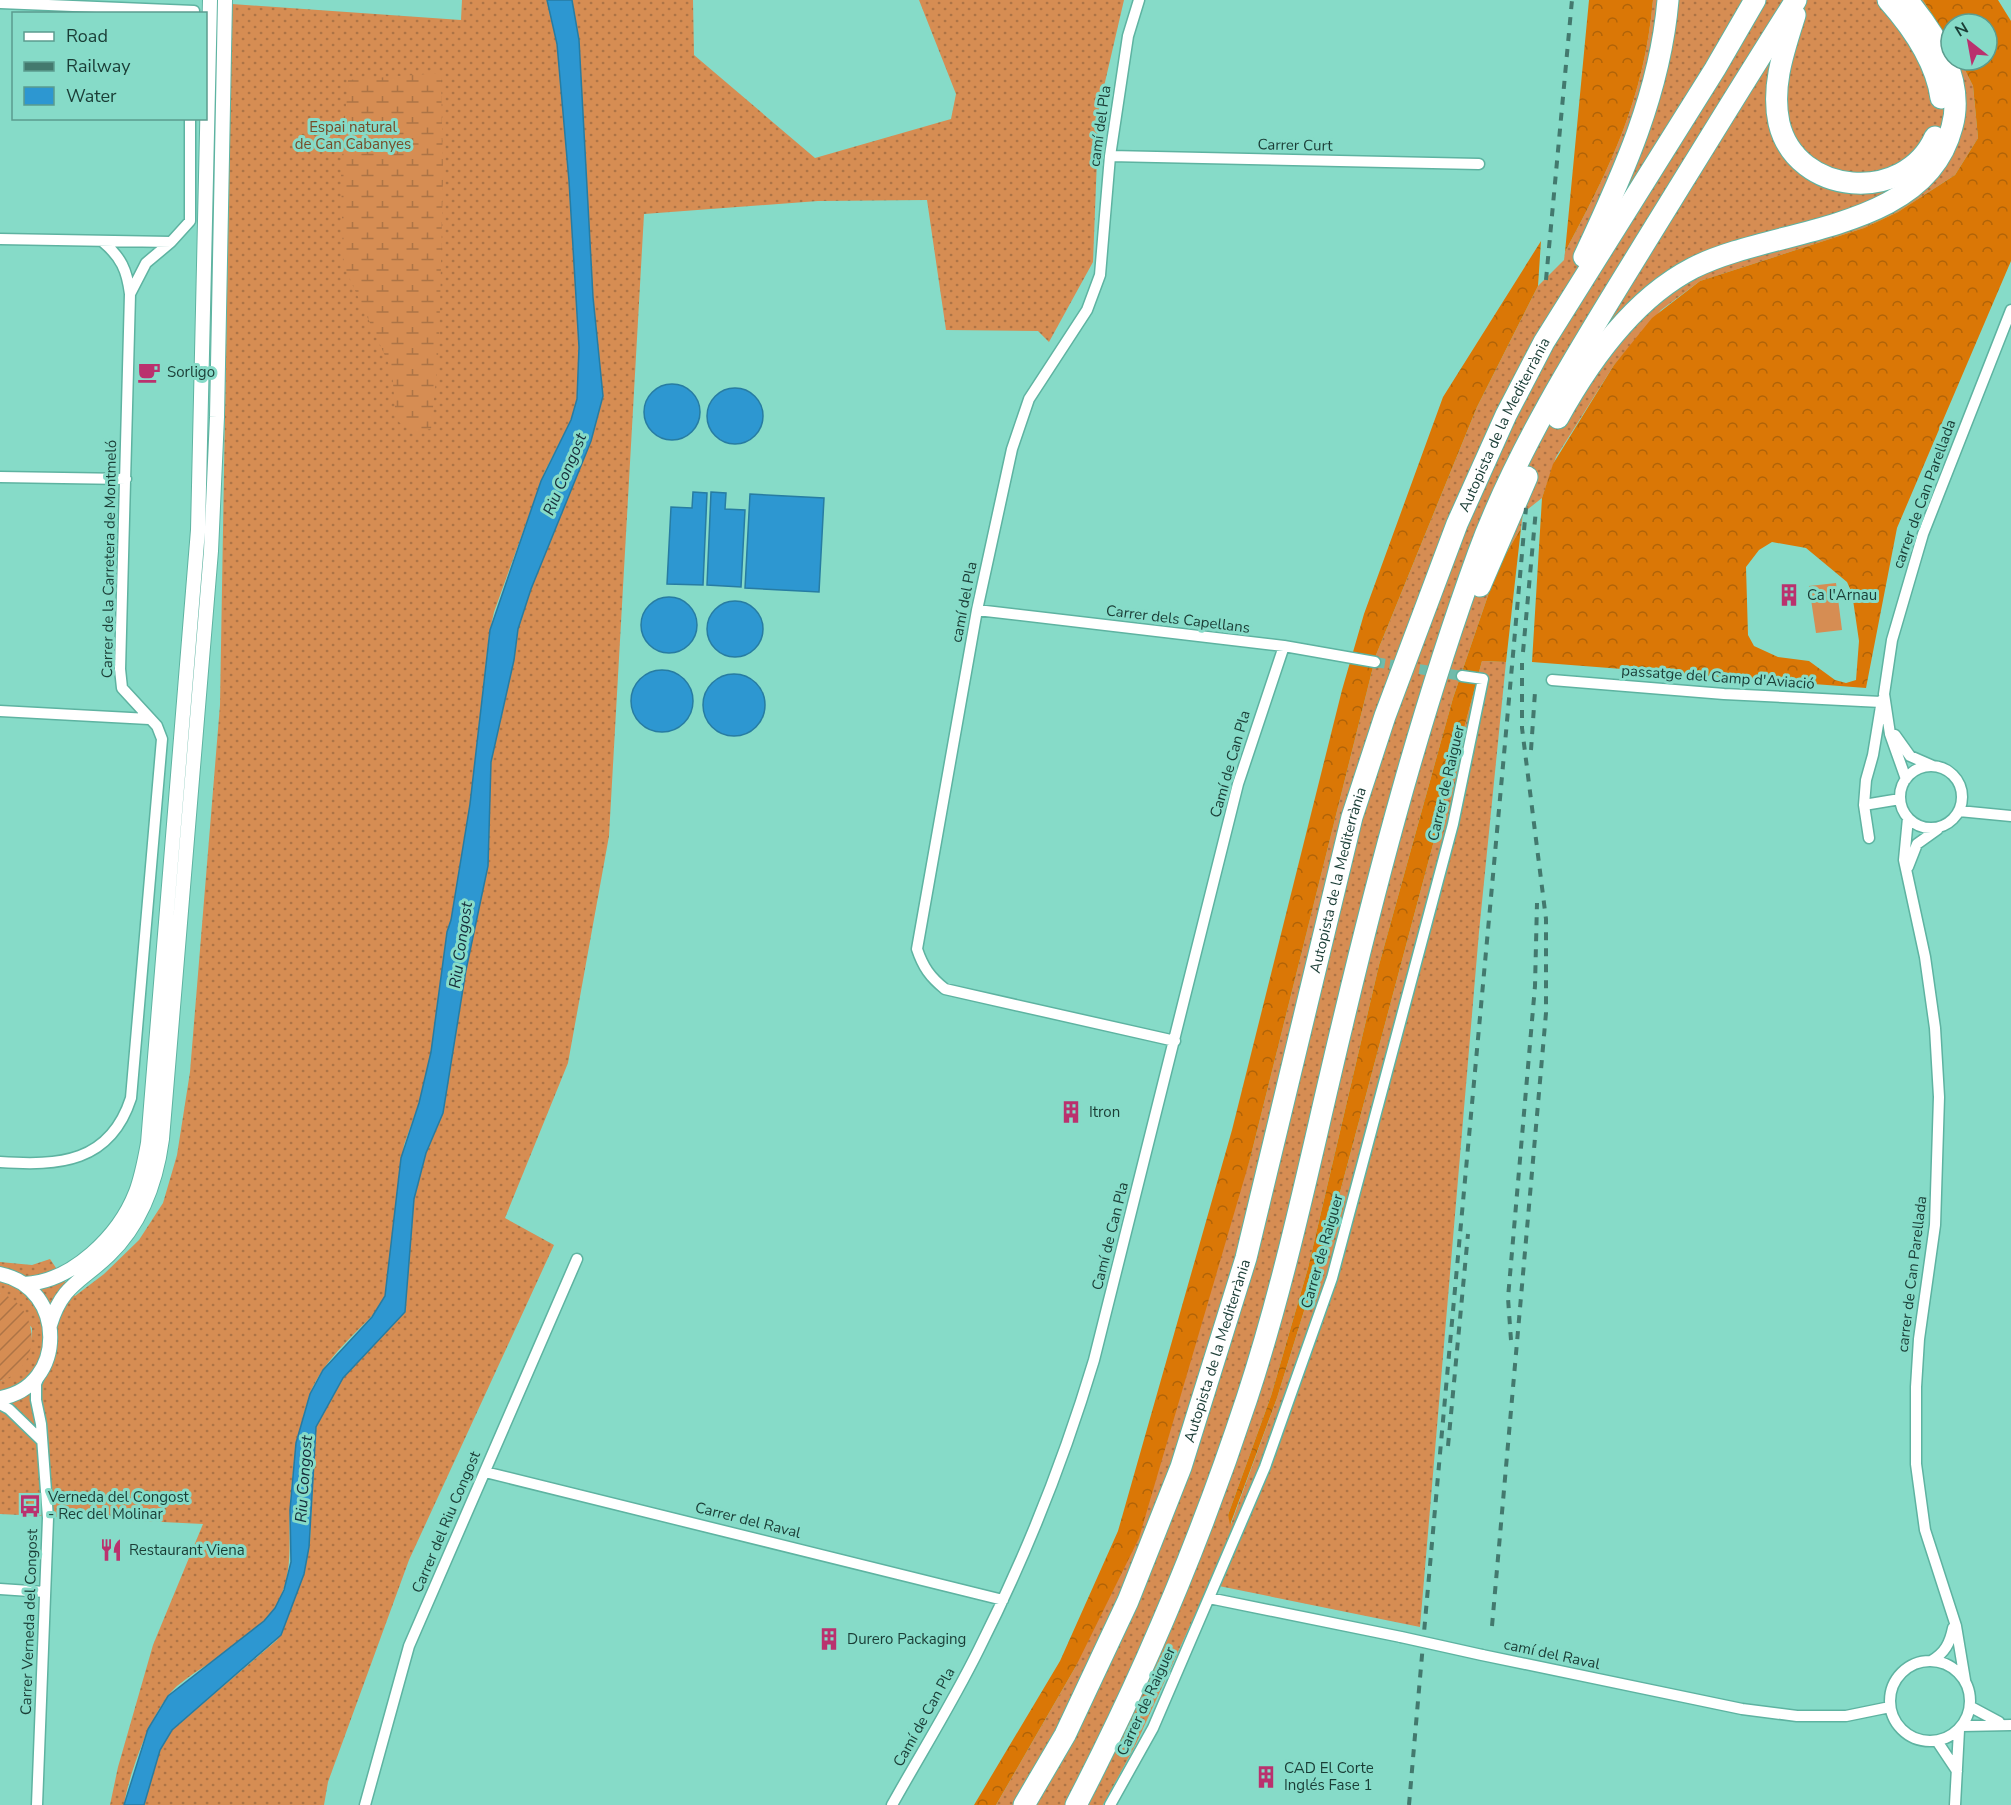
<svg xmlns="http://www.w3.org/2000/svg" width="2011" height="1805" viewBox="0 0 2011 1805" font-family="'Nunito Sans',sans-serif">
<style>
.grass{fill:url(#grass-dots)}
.forest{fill:url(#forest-crowns);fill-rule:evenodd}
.wetland{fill:url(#wetland-marsh)}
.garden{fill:url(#garden-furrows)}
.pitch{fill:#d68d53}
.water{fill:#2d97d1;stroke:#277ca2;stroke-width:1.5}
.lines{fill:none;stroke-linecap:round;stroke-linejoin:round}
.minor-tunnel{stroke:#70bbab;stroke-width:10;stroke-dasharray:10 5;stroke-linecap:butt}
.minor-casing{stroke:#5eb3a1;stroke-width:13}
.tertiary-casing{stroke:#5eb3a1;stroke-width:16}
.motorway-casing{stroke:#5eb3a1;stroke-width:23}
.minor{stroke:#fff;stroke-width:10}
.tertiary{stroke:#fff;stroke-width:14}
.motorway{stroke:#fff;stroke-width:21}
.rail{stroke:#43796e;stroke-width:4;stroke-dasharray:8 8;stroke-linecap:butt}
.minor-bridge-casing{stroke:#5eb3a1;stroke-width:13;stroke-linecap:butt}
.minor-bridge{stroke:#fff;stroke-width:10}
.labels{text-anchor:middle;stroke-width:6;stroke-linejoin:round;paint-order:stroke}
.street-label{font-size:15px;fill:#1a3d36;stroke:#86dbc8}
.park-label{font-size:15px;fill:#764c29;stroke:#86dbc8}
.poi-label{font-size:15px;fill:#1a3d36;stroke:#86dbc8;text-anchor:start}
.water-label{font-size:16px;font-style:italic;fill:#162c3a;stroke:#86dbc8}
</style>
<defs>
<pattern id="grass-dots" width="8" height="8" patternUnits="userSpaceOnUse" patternTransform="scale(1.5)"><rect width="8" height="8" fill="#d68d53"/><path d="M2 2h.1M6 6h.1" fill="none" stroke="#ad7446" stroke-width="1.8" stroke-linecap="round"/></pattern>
<pattern id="forest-crowns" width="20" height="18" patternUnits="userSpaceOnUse" patternTransform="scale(1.5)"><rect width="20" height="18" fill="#da7706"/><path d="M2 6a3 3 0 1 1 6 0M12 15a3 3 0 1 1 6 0" fill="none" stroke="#b06308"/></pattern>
<pattern id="wetland-marsh" width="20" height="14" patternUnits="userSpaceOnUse" patternTransform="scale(1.5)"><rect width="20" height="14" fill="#d68d53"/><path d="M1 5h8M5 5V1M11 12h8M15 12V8" fill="none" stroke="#ad7446"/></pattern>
<pattern id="garden-furrows" width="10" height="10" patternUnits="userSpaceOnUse" patternTransform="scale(1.5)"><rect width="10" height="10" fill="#d68d53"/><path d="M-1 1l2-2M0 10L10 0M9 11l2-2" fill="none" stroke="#ad7446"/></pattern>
</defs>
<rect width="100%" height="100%" fill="#86dbc8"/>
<path class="grass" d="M462,0H547L557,44L569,181L579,347L577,399L571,420L545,471L494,612L489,635L470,804L451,920L447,932L431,1052L419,1103L404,1145L385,1296C380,1310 369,1319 360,1328C340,1348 318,1370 309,1397C297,1434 292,1470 290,1509C288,1542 294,1571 278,1602C258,1641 209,1659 177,1686C153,1707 129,1773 124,1805H110L118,1767L153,1645L203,1524L0,1514V1381C23,1374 32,1349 32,1328L0,1293V1262L32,1265L50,1259L75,1296L104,1274L139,1240L163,1203L177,1155L190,1072L220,705L232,4L461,20Z
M572,0H693L694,55L815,158L951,119L956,94L919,0H1124L1099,108L1093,262L1049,342L1038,331L946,330L927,200L818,201L644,214L609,836L568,1063L505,1218L554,1245L409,1560L328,1782L324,1805H144L160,1750L172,1730L277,1640L283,1630L304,1574L310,1541L316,1427L343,1378L405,1312L414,1199L426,1153L443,1113L466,970L488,866L491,762L514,660L518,629L531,589L591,441L603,396L593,297L579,40Z
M1653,0H1923L1951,44V60H1960L1973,86L1978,138L1955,175L1898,212L1864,228L1700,281L1661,310L1614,365L1556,457L1542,498L1523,513L1521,528L1497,569L1453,698L1379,965L1308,1268L1271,1396L1228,1515L1231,1524L1277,1398L1335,1211L1482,661L1506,662L1479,932L1420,1627L1209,1584L1136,1744L1103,1805H996L1076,1666L1250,1159L1376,655L1477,407L1538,286L1564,260L1565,252C1611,166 1644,99 1653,0Z"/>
<path class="forest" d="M1589,0H1653C1644,99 1611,166 1565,252Z
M1923,0H1998L2011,21V261L1897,528L1866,688L1532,662L1542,498L1553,464L1614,365L1652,318L1700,281L1864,228L1898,212L1955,175L1978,138L1973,86L1960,60H1987V24H1951V44ZM1772,542L1806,548L1847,582L1852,593L1859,641L1856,680L1846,683L1835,680L1809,661L1778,657L1754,646L1748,635L1746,567L1759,550Z
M1541,241L1538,286L1477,407L1376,655L1250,1159L1139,1538L1076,1666L996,1805H974L1060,1661L1118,1531L1232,1130L1342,690L1364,614L1443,397Z
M1521,528L1506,662L1482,661L1335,1211L1277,1398L1230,1525L1228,1515L1271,1396L1308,1268L1379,965L1453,698L1497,569Z"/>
<path class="wetland" d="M441,73L443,175L440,308L438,358L431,429L413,432L396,420L392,371L343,264L341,171L348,80Z"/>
<path class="garden" d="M0,1293C41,1306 43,1369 0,1381Z"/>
<path class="pitch" d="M1836,583L1842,630L1816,633L1809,586Z"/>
<path class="water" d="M547,0H572L579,40L593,297L603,396L591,441L531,589L518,629L514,660L491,762L488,866L466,970L443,1113L426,1153L414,1199L405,1312L343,1378L316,1427L309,1547L304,1574L281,1635L172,1730L160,1750L144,1805H124L148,1729L168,1696L264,1621L275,1608L284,1590L291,1562L290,1510L296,1443L310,1394L323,1370L372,1317L385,1296L401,1158L419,1103L431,1052L447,932L451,920L470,804L490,630L541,481L571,420L577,399L579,347L569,181L557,44Z
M644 412a28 28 0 1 1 56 0a28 28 0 1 1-56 0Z
M707 416a28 28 0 1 1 56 0a28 28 0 1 1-56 0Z
M693,492L707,493L703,585L667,584L671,507L692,508Z
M711,492L726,493L725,509L745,510L741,587L707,585Z
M750,494L824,498L819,592L745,588Z
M641 625a28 28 0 1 1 56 0a28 28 0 1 1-56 0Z
M707 629a28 28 0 1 1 56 0a28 28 0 1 1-56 0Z
M631 701a31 31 0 1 1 62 0a31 31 0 1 1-62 0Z
M703 705a31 31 0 1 1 62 0a31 31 0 1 1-62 0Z"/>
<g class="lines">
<path class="minor-tunnel" d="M1375,662L1462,676"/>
<g class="minor-casing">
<path id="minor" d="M1139,0L1128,36L1110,156L1100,275L1087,310L1029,399L1012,449L977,610L917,949C923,967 930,977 945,989L1175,1041
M0,3L194,11
M1110,156L1479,164
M0,239L171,242
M103,242C121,257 127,270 130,294
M0,477L126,479
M977,610L1284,646L1375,662
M1552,680L1724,694L1881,702
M0,711L149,719
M1895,735L1910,756L1933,766
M1900 797a31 31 0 1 1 62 0a31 31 0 1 1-62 0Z
M1906,779L1890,734L1884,694L1892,640L1923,534L2011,310
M1864,805L1900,799
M1959,811L2011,816
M1908,818L1904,860L1925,957L1935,1028L1939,1097L1935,1225L1919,1339L1916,1387V1464L1925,1530L1956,1626L1965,1680
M1869,838L1864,805L1866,780L1873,755L1882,700
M1908,867L1917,844L1938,829
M0,1162C59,1166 110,1163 131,1098L162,739L157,726L122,688L120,669L130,294L146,263L171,242L190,221V118
M0,1404L9,1409L41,1440
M485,1472L1003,1600
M0,1589L45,1592
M1209,1598L1401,1637
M1482,1655L1742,1709L1797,1716H1846L1890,1707
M1890 1701a40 40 0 1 1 80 0a40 40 0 1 1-80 0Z
M1931,1661C1945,1653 1950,1643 1953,1628
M1971,1707L1999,1722
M1962,1726L2011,1725
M1937,1741L1957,1771
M37,1805L48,1518L41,1424L36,1400V1384L40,1374
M365,1805L409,1646L577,1259
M892,1805C921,1753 953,1702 979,1649C1026,1556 1064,1460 1094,1360L1238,784L1284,646
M1110,1805L1153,1728L1265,1467L1332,1278L1453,824L1483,679L1462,676
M1955,1805L1959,1730"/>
</g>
<g class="tertiary-casing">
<path id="tertiary" d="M0,1274C67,1288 67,1387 0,1398
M24,1284C72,1282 119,1236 136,1192C142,1176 145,1159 148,1143L198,530L210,0
M50,1325C62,1285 81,1282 109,1255C141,1224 156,1184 162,1139L211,551L217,417L225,0"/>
</g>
<g class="motorway-casing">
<g id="motorway">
<path d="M1888,0C1912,27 1936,61 1941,98"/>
<path d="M1795,15C1784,50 1771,86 1779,123C1796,196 1905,205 1935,137"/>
<path d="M1584,257C1623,174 1660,93 1668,0"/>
<path d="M1558,418C1590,360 1633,299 1693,268C1773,227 1925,233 1952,127C1965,80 1936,35 1907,0"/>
<path d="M1480,586L1527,477"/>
<path id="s1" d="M1024,1805L1065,1735L1128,1601L1181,1467L1246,1258L1352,817L1385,716L1457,524L1506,415L1544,342L1715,69L1755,0"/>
<path d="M1076,1805C1144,1674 1201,1538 1247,1398C1287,1276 1312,1150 1342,1026C1380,866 1422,708 1478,554C1516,450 1582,345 1640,251C1692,167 1743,83 1796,0"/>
</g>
</g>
<use href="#minor" class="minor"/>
<use href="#tertiary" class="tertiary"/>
<use href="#motorway" class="motorway"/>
<path class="rail" d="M1546,280L1572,0
M1523,652L1536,509
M1531,750L1535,692
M1511,1340L1508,1298L1535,986L1537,903
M1448,1446L1468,1234
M1492,1626L1546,1013V919L1522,728V663
M1409,1805C1446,1373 1488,941 1526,508"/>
<g class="minor-bridge-casing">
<path id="minor-bridge" d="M1401,1637L1482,1655"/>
</g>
<use href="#minor-bridge" class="minor-bridge"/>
</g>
<defs>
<g id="cafe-bare" transform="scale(1.8)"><path d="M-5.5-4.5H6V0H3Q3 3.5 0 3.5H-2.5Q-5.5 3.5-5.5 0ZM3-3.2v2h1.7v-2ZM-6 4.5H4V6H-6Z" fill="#ba316e" stroke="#86dbc8" stroke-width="2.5" paint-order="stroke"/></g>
<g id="building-bare" transform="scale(1.8)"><path d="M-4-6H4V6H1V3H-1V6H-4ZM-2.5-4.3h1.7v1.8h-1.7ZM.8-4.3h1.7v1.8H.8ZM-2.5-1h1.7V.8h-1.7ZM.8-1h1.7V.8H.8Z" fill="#ba316e" stroke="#86dbc8" stroke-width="2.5" paint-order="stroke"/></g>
<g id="bus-bare" transform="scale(1.8)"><path d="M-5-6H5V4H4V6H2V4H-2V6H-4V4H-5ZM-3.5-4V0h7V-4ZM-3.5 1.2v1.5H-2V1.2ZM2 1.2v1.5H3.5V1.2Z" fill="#ba316e" stroke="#86dbc8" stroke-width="2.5" paint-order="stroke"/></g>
<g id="restaurant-bare" transform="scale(1.8)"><path d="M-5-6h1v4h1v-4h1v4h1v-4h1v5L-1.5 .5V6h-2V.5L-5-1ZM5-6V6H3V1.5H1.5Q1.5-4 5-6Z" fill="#ba316e" stroke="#86dbc8" stroke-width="2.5" paint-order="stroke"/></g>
</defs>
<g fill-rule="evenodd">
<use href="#cafe-bare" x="149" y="372"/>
<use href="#building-bare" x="1789" y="595"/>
<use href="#building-bare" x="1071" y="1112"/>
<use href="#bus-bare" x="30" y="1506"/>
<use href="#restaurant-bare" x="111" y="1550"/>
<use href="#building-bare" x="829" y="1639"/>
<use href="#building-bare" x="1266" y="1777"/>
</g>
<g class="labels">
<g class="street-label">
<text transform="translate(1100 126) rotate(-82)" y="5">camí del Pla</text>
<text transform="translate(1295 145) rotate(1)" y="5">Carrer Curt</text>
<text dy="5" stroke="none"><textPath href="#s1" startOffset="1467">Autopista de la Mediterrània</textPath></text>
<text transform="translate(1924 494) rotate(-70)" y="5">carrer de Can Parellada</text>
<text transform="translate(109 559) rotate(-89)" y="5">Carrer de la Carretera de Montmeló</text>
<text transform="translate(964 602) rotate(-79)" y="5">camí del Pla</text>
<text transform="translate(1178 619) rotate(7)" y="5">Carrer dels Capellans</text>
<text transform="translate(1718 677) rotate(4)" y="5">passatge del Camp d'Aviació</text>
<text transform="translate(1230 764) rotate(-74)" y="5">Camí de Can Pla</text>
<text transform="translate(1446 783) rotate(-77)" y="5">Carrer de Raiguer</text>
<text dy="5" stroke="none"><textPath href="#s1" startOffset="981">Autopista de la Mediterrània</textPath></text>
<text transform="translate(1110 1236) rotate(-76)" y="5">Camí de Can Pla</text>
<text transform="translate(1322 1251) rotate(-74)" y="5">Carrer de Raiguer</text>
<text transform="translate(1912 1274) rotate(-83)" y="5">carrer de Can Parellada</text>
<text dy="5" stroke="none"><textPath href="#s1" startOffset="495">Autopista de la Mediterrània</textPath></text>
<text transform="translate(748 1520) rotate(14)" y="5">Carrer del Raval</text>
<text transform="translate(446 1522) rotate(-67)" y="5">Carrer del Riu Congost</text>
<text transform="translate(29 1622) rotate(-88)" y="5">Carrer Verneda del Congost</text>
<text transform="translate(1552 1654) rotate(12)" y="5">camí del Raval</text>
<text transform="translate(1146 1701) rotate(-65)" y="5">Carrer de Raiguer</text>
<text transform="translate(924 1717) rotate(-61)" y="5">Camí de Can Pla</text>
</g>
<g class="park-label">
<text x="353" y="132">Espai natural<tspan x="353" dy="17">de Can Cabanyes</tspan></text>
</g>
<g class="poi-label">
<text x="167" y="377">Sorligo</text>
<text x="1807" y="600">Ca l'Arnau</text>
<text x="1089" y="1117">Itron</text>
<text x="48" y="1502">Verneda del Congost<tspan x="48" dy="17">- Rec del Molinar</tspan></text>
<text x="129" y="1555">Restaurant Viena</text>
<text x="847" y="1644">Durero Packaging</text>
<text x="1284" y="1773">CAD El Corte<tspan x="1284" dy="17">Inglés Fase 1</tspan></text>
</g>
<g class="water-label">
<text transform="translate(564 474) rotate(-67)" y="6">Riu Congost</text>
<text transform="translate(460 945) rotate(-82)" y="6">Riu Congost</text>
<text transform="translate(303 1479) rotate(-86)" y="6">Riu Congost</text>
</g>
</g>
<rect x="12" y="12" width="195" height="108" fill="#86dbc8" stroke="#5b9c8e" stroke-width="1.5"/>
<rect x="24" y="32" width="30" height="9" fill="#ffffff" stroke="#5b9c8e" stroke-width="1.5"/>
<text x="66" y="42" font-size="18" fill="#1a3d36">Road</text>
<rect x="24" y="62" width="30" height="9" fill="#43796e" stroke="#5b9c8e" stroke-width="1.5"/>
<text x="66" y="72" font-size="18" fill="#1a3d36">Railway</text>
<rect x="24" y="87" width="30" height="18" fill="#2d97d1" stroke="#5b9c8e" stroke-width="1.5"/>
<text x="66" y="102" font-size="18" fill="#1a3d36">Water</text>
<g transform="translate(1969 42) rotate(329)"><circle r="28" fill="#86dbc8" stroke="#5b9c8e" stroke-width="1.5"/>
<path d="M0-4.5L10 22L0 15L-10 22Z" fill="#ba316e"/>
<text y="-9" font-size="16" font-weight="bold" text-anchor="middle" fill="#1a3d36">N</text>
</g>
</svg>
